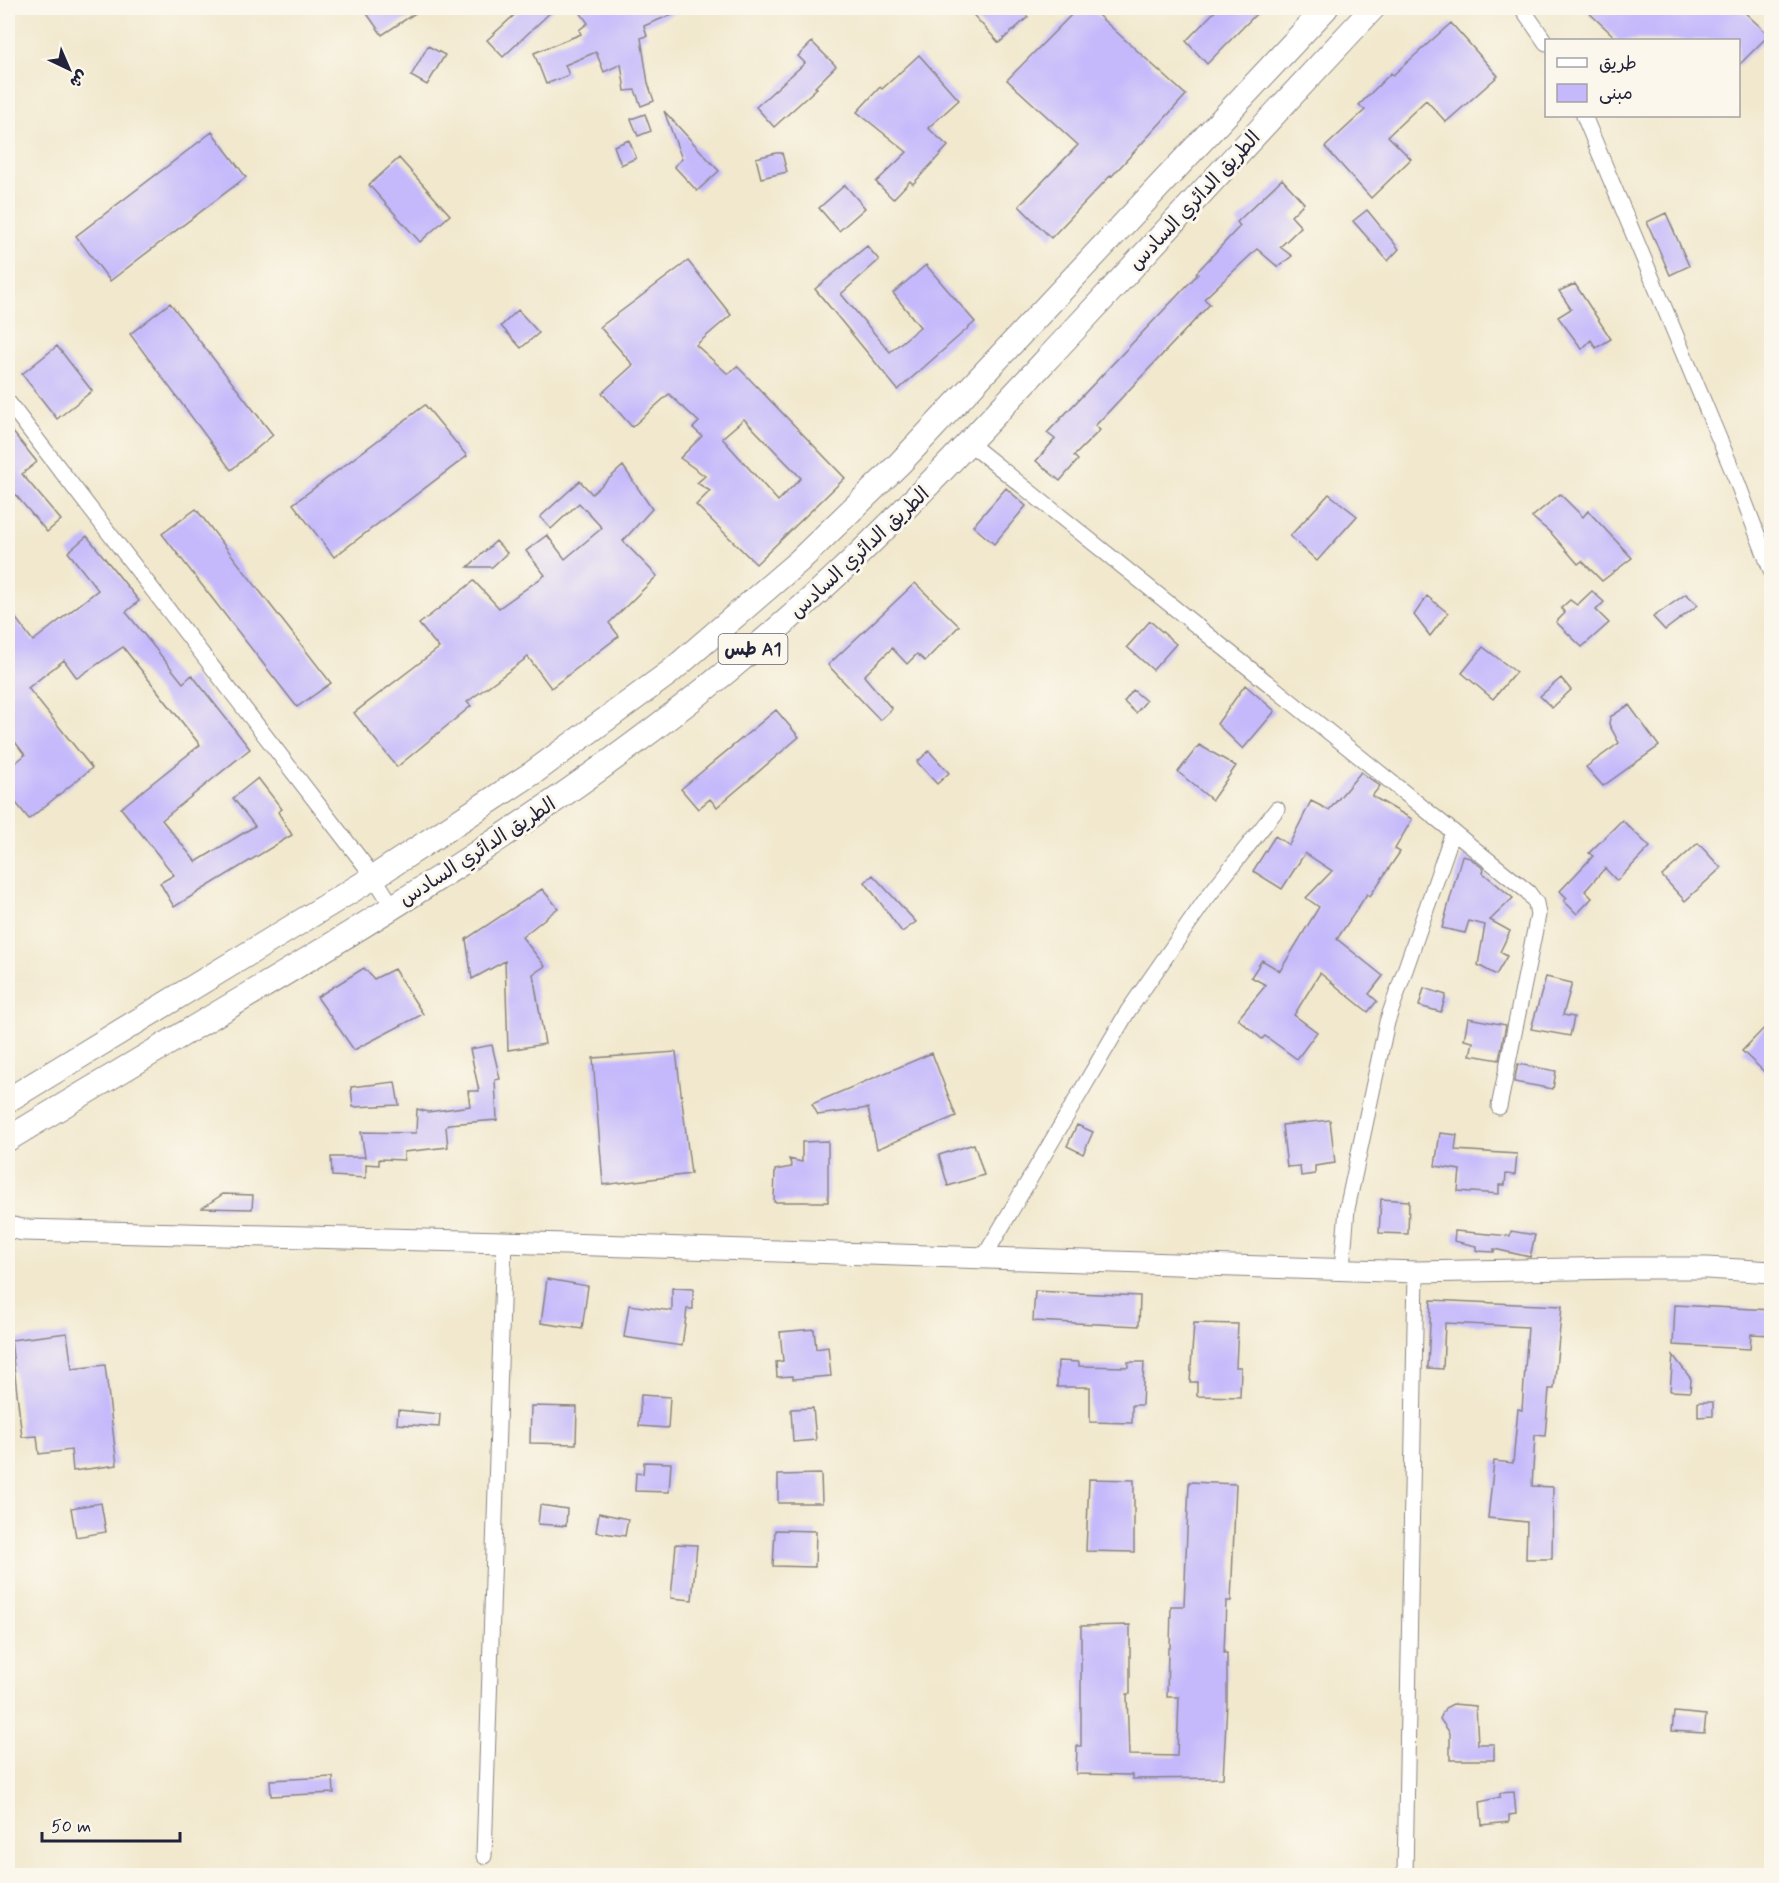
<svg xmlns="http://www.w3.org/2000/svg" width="1779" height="1883" viewBox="0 0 1779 1883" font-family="Mynerve,'Playpen Sans Arabic',sans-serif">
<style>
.building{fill:#c5b9fb;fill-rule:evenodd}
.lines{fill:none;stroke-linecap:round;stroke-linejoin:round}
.minor-casing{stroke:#8a8584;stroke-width:17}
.secondary-casing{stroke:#8a8584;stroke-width:23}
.trunk-casing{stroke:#8a8584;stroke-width:26}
.minor{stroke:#fff;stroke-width:15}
.secondary{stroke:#fff;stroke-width:21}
.trunk{stroke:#fff;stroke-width:24}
.labels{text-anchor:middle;stroke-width:6;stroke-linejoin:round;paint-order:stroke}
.shield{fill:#fbf7ec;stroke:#636270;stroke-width:1.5}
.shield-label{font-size:18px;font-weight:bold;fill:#22223b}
.street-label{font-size:20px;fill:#22223b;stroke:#fbf7ec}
</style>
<rect width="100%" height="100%" fill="#fbf7ec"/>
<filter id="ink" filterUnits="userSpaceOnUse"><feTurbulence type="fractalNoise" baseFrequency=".0167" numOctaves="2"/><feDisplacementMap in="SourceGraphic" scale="12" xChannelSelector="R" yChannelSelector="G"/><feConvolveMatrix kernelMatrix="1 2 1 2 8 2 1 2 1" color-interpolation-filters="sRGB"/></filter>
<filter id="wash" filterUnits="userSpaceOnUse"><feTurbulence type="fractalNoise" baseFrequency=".008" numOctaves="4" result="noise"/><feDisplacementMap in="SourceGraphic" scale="24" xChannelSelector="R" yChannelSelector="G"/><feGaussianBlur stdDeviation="1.35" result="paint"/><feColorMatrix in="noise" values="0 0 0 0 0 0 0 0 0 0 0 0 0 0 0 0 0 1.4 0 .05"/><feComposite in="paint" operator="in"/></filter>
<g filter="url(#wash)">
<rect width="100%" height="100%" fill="#f1e8cd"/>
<g id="blocks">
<path class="building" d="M363,8H423L382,35Z
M522,8H555L503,57L487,40Z
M577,8H687L644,26L647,36L641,38L648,83L654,101L641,106L635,90L625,91L621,64L604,72L596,52L565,65L569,75L546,84L534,53L581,34L579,30L588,23Z
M967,8H1019L1028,17L999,43Z
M1078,8H1090L1186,95L1112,176L1111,175L1051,238L1019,206L1078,145L1007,80Z
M1218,8H1262L1207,64L1186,41Z
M1584,8H1740L1769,35L1738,66V40H1618Z
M1451,23L1498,76L1446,122L1426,100L1388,136L1411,159L1371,198L1325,147L1365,110L1359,105L1391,73L1393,75Z
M812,42L836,66L815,87L817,88L774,127L756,107L805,63L798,56Z
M428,46L445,55L427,85L411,76Z
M919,55L959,100L928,128L948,146L913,184L910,181L893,199L876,182L907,152L857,112L880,87L882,89Z
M664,111L719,171L697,191L674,166L682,159Z
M645,114L651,131L638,136L631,119Z
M212,132L246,177L110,281L76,236Z
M629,140L636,158L621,165L614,146Z
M776,153H782L787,172L761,178L756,158Z
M399,158L450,215L420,242L369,185Z
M1282,179L1304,203L1291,216L1301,227L1280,247L1292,256L1278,267L1257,249L1204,299L1210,304L1095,426L1100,430L1074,456L1078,460L1060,481L1036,461L1055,439L1047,433L1198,274L1196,273L1240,226L1237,222Z
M845,185L865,208L839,231L819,208Z
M1367,210L1399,249L1388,261L1353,221Z
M1666,213L1689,266L1670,275L1647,222Z
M867,246L879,260L841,294L890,352L920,327L893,293L926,265L975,322L898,390L815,289Z
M688,261L731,315L696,345L728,374L737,366L845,478L756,564L696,505L710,491L697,483L705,476L680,458L702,436L693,428L699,422L669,394L632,427L602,393L633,365L600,327ZM744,419L801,478L778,501L722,438Z
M1575,284L1611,339L1596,348L1591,340L1582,349L1558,317L1571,309L1559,291Z
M170,303L273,435L231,470L130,334Z
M518,310L539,333L521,348L501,326Z
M57,346L92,391L57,419L22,374Z
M425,405L467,456L334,557L293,504Z
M8,426L37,462L22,474L61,520L47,532L8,486Z
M623,466L652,509L623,541L657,576L609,623L619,636L551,688L528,657L467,702L471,706L397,767L354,713L439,648L419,624L474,581L499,608L545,575L526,551L547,535L565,559L602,528L579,503L551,529L540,517L580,481L592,494Z
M1006,488L1026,506L994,544L973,526Z
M1329,494L1357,516L1317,561L1290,536Z
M1560,494L1583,517L1588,511L1632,558L1602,581L1582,561L1578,564L1552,534L1532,517Z
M196,509L331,683L297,707L162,534Z
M87,536L139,601L126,612L183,683L192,675L250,749L162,820L196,862L255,826L233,798L258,778L282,809L278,812L292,835L174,907L160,883L174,875L121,808L200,745L123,647L77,678L64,660L28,688L92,768L29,819L8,793V769L25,755L8,733V608L33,641L98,590L68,552Z
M496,541L507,553L492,567H468Z
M915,583L959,626L925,661L917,654L907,664L892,648L864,676L892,709L880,720L828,665Z
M1592,591L1604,602L1596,610L1609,623L1582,647L1556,622L1565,613L1561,608L1570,600L1577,605Z
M1686,594L1698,605L1665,630L1653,617Z
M1427,596L1448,613L1430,636L1414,615Z
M1150,621L1176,644L1153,670L1127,647Z
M1483,647L1516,672L1493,699L1462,673Z
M1561,678L1571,690L1552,708L1540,696Z
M1245,685L1275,711L1243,749L1217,724Z
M1133,690L1146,701L1136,713L1124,702Z
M1629,705L1659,746L1603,786L1586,767L1619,743L1609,724L1610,717Z
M776,710L799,737L717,807L710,799L698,809L681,789Z
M1199,745L1236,766L1212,800L1178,772Z
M929,751L949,773L937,784L917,762Z
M1361,772L1380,786L1372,796L1412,819L1395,849L1400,852L1370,896L1367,894L1337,939L1383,976L1369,994L1377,1001L1368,1012L1320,973L1294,1015L1317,1032L1297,1059L1265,1036L1262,1039L1238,1019L1266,985L1251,977L1262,960L1280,971L1319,907L1306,898L1332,871L1305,853L1282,889L1253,871L1275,836L1289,845L1311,801L1329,810Z
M1622,820L1650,847L1617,881L1605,868L1585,891L1592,898L1577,914L1564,901L1567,898L1560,891L1593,856L1589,853Z
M1698,843L1721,868L1685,901L1662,876Z
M1462,856L1470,858L1484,869L1483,873L1513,898L1490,920L1510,931L1500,952L1507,956L1496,975L1478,965L1485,925L1469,921L1465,933L1442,928Z
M873,875L916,922L902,932L865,882Z
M542,889L558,908L522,937L545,966L533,974L545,1044L508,1050L505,961L472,979L466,939Z
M364,968L374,979L394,969L423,1014L354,1050L317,997Z
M1546,977L1572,983L1563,1015L1574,1017L1570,1036L1531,1029Z
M1424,988L1446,995L1441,1012L1419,1006Z
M1468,1018L1506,1025L1499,1060L1470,1055L1473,1042L1464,1040Z
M1772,1020V1079L1742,1051Z
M492,1045L500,1079L495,1080L497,1120L449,1124L446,1127L448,1147L404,1152V1160L379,1159V1165L366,1164V1178L332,1176L331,1157H365L361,1132L416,1133L417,1109L428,1112L470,1106L468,1091H479L470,1049Z
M676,1052L691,1174L603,1185L593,1058Z
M932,1053L956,1116L877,1149L868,1108L818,1115L812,1104Z
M1518,1064L1556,1071L1553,1089L1514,1082Z
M395,1082L399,1105L353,1107L351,1087Z
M1330,1120L1335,1163L1315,1166V1174L1301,1176L1300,1166L1287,1167L1282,1125Z
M1077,1125L1093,1132L1083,1154L1067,1146Z
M1440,1133L1457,1135L1455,1150L1517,1154L1515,1175L1506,1174L1505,1185H1499V1194L1458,1191L1460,1170L1435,1166Z
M828,1141V1202H774L775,1170L792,1167L789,1159L802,1162V1142Z
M974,1144L984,1175L948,1186L939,1155Z
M223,1194L253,1195L252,1209L202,1208Z
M1381,1199L1409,1201L1408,1234L1379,1233Z
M1455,1231L1510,1236L1511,1231L1535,1235L1530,1257L1494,1249V1252L1476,1251V1246L1454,1241Z
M547,1279L588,1286L582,1329L541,1323Z
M672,1288L693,1289V1309H687L682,1346L624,1337L629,1305L672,1311Z
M1035,1291L1140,1296L1139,1326L1033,1321Z
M1431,1300L1562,1306L1554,1389H1549L1545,1436L1535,1435L1532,1486L1553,1487L1552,1559H1526L1527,1522L1488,1518L1494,1461L1513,1463L1518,1409L1522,1410L1528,1327L1445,1323L1443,1369L1428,1368Z
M1675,1305L1772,1310V1335L1751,1334L1750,1349L1673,1345Z
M1194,1323L1238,1324L1236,1367H1241L1240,1397L1197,1396V1382H1190Z
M814,1329L816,1349L828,1347L831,1376L793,1379V1376L777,1377L776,1362L783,1361L780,1332Z
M67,1333L72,1369L105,1365L117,1465L73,1471L71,1450L39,1454L37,1436L22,1437L11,1340Z
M1673,1355L1691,1379L1690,1392L1670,1391Z
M1058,1361L1079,1362V1366L1128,1367V1362H1144L1142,1405H1132V1423L1090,1422V1387H1057Z
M641,1395L670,1397L668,1428L639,1426Z
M1698,1402H1713V1416L1698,1417Z
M531,1406L577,1407L576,1444L530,1443Z
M813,1408L816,1440L793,1442L791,1409Z
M398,1410L440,1414L439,1427L397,1424Z
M644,1462L671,1463L669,1492L635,1491L636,1473L643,1474Z
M821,1474L822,1503H778V1475Z
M1089,1479L1134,1480V1552L1086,1551Z
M1189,1482L1236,1484L1231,1601H1226L1224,1653H1227V1703L1223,1778L1132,1779V1775L1076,1774L1077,1746H1081V1626L1130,1625V1694H1127L1129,1755L1177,1756L1179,1697H1167L1168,1648H1170L1171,1606H1184Z
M101,1503L106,1532L76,1537L71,1508Z
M540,1505L567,1509L566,1526L538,1524Z
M599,1513L628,1519L625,1536L596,1532Z
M775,1530L816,1531L815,1567L773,1566Z
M676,1544L697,1545L692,1600L671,1598Z
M1453,1704L1476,1706L1478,1744H1494V1760H1450V1733L1440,1719L1445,1708Z
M1674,1712L1706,1715L1704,1733L1672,1731Z
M333,1777L334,1793L271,1796L270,1780Z
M1514,1792L1516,1814L1509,1815V1822L1482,1825L1480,1802L1500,1797V1793Z"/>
</g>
</g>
<g filter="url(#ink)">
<use href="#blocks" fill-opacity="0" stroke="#8a8584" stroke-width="1.5"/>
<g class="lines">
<g class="minor-casing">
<path id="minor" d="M1522,8L1546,43
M1584,116L1736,479L1772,573
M8,402L374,877L393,907
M969,443L1528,892L1536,903L1538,915L1499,1107
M984,1257L1128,1011L1206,899L1277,809
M1342,1268L1347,1209L1387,1022L1453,832
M484,1856L504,1242
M1405,1876L1416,1272"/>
</g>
<g class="secondary-casing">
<path id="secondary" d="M8,1227L23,1230L504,1242L1416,1272L1625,1268H1707L1772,1272"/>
</g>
<g class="trunk-casing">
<path id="trunk" d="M8,1100L374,877L534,772L669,673L799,561L899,464L1326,8
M8,1139C267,981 539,835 770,635C880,541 976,435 1074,330C1174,222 1274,115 1373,8"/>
</g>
<use href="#minor" class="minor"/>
<use href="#secondary" class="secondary"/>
<use href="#trunk" class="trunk"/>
</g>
</g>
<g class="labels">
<rect class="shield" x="718.5" y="634" width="69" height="30" rx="4.5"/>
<g class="shield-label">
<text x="753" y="655">طس A1</text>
</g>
<g class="street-label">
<text transform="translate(1194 200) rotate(-47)" y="7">الطريق الدائري السادس</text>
<text transform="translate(859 552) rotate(-43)" y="7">الطريق الدائري السادس</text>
<text transform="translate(477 851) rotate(-33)" y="7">الطريق الدائري السادس</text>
</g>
</g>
<rect width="1779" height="1883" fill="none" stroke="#fbf7ec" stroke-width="30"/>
<rect x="1545" y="39" width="195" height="78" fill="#fbf7ec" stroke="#a4a2a5" stroke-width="1.5"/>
<rect x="1557" y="58" width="30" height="9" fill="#ffffff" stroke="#a4a2a5" stroke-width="1.5"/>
<text x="1599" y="69" font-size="18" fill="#22223b">طريق</text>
<rect x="1557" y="84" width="30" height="18" fill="#c5b9fb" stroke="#a4a2a5" stroke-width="1.5"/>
<text x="1599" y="99" font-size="18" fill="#22223b">مبنى</text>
<g transform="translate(69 69) rotate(136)" stroke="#fbf7ec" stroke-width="4.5" paint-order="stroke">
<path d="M0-4.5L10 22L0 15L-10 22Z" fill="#22223b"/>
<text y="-9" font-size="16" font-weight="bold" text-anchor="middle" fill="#22223b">ش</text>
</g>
<path d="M42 1832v9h138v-9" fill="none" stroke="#22223b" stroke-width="3"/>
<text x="51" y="1832" font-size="18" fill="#22223b" stroke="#fbf7ec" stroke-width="4.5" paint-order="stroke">50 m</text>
</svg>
